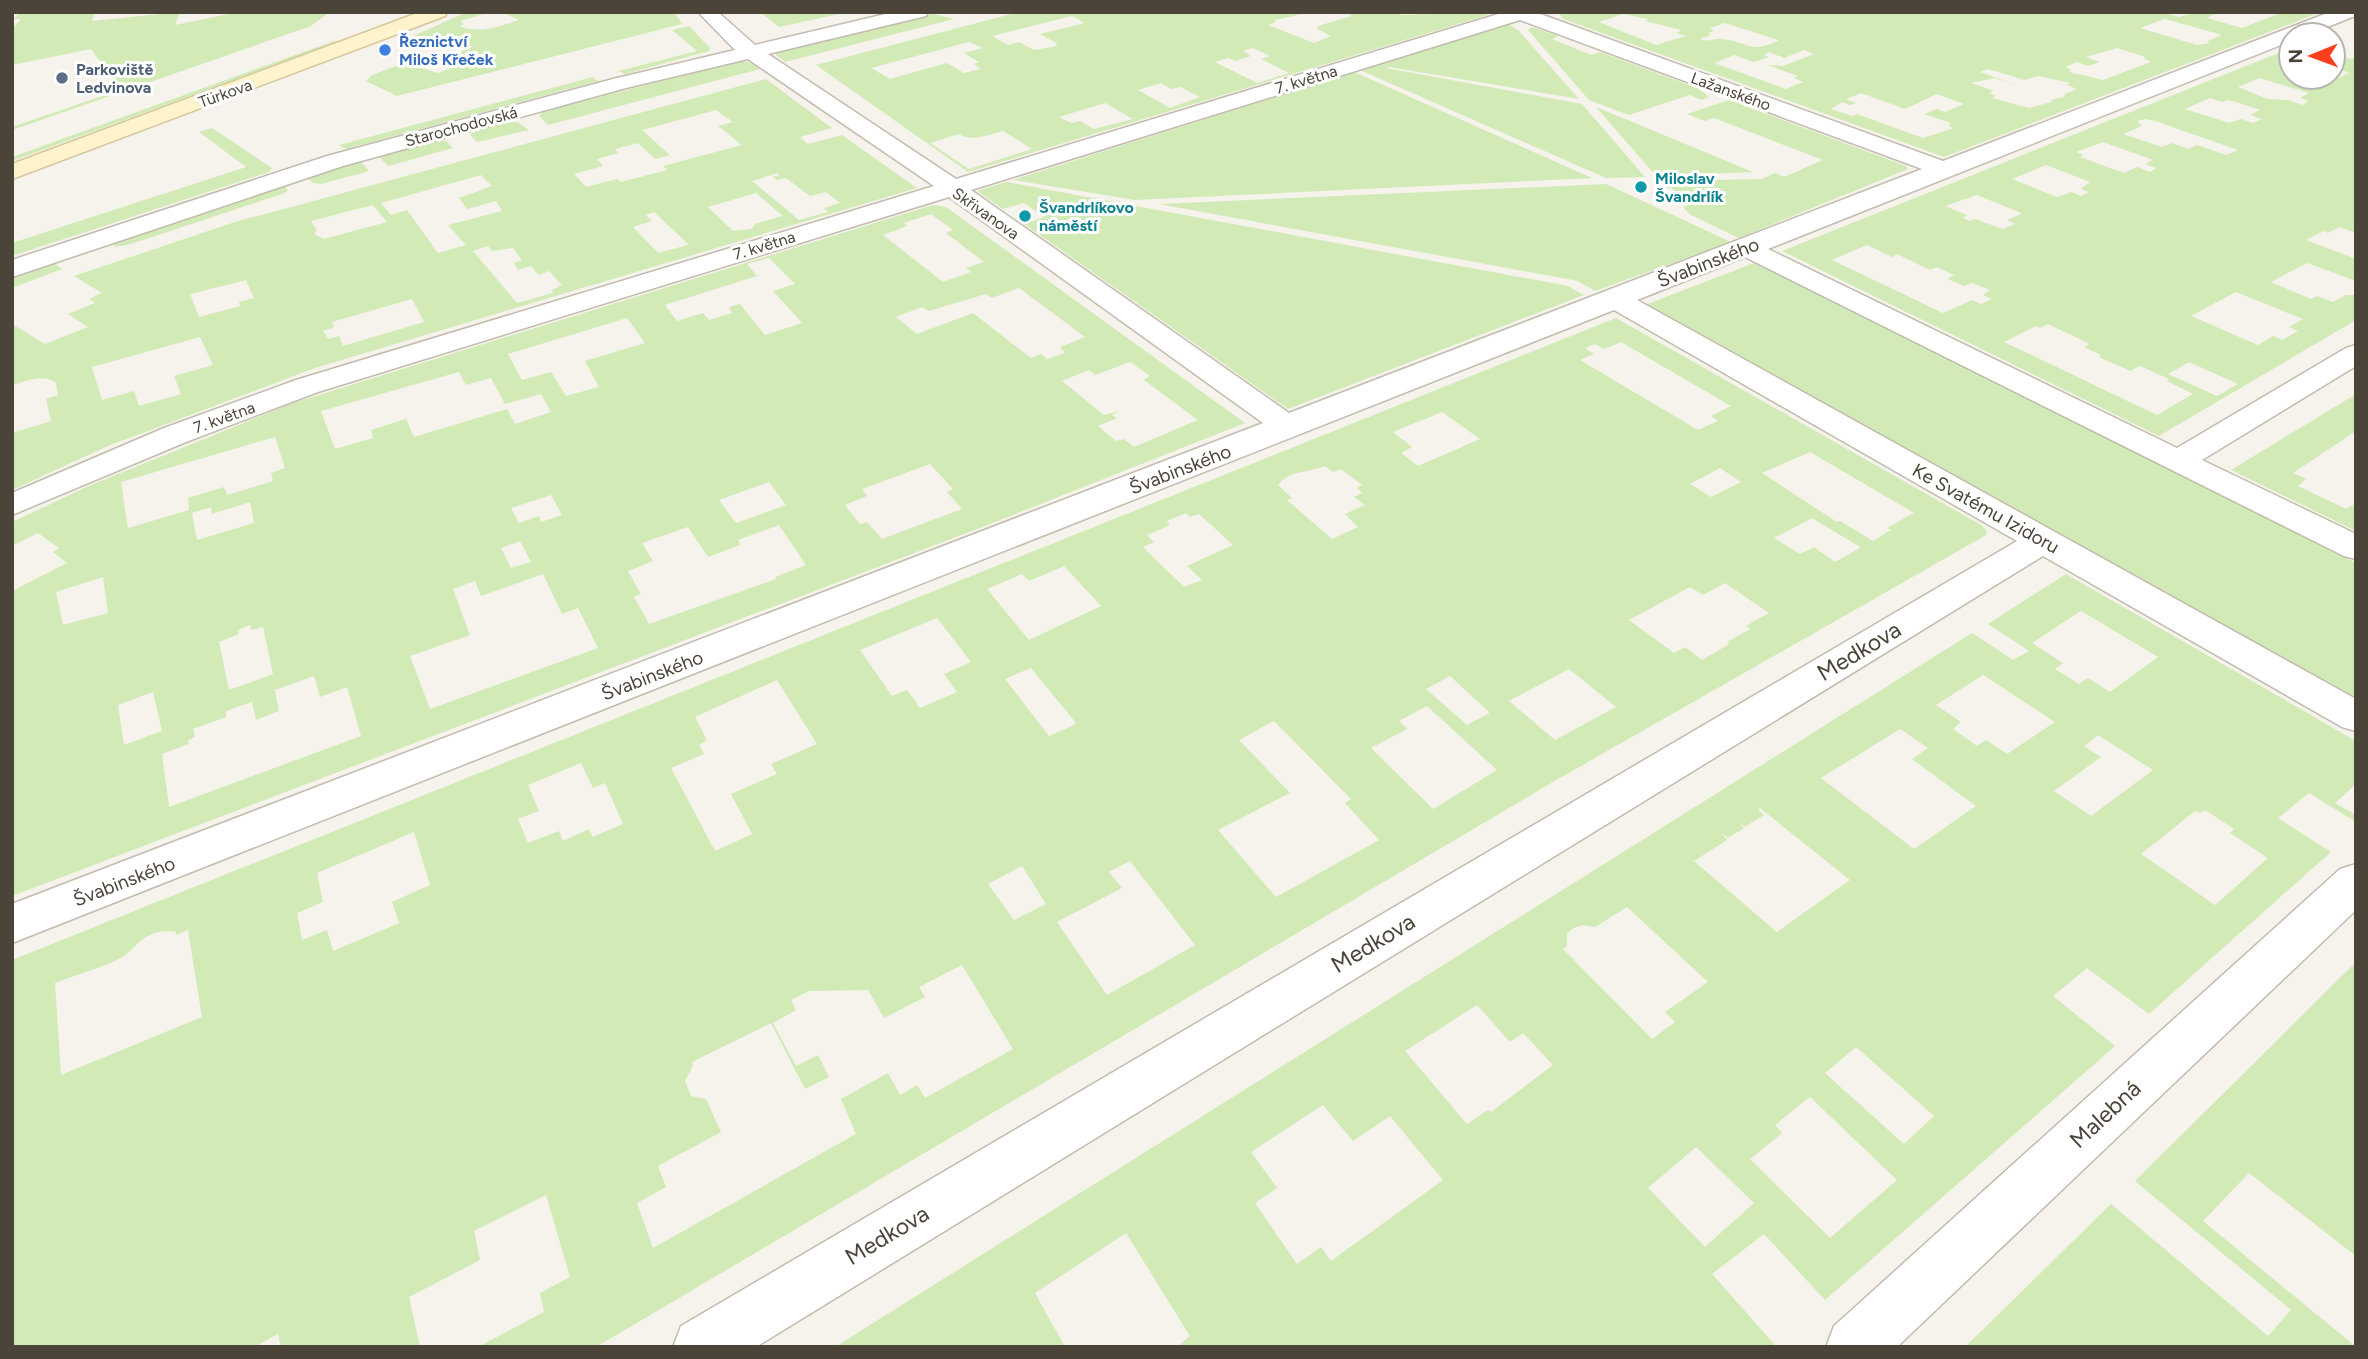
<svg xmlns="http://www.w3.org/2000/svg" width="2368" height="1359" viewBox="0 0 2368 1359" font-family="Figtree,sans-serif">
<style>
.green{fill:#d2eab5;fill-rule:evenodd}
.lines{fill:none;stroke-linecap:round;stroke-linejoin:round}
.minor-casing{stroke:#c2bbae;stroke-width:3}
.secondary-casing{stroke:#d6c79b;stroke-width:3}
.minor{fill:#fff;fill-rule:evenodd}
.secondary{fill:#fff3cd;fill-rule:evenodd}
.shop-dot{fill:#3f7fe0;stroke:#fff;stroke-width:2.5}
.service-dot{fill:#5c6f8a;stroke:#fff;stroke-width:2.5}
.culture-dot{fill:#0f9aa8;stroke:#fff;stroke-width:2.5}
.labels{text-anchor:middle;stroke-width:6;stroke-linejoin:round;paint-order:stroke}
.far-shop-label{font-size:16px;font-weight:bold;fill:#366cbe;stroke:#fff;text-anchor:start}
.far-service-label{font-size:16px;font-weight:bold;fill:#4e5e75;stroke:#fff;text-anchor:start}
.far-street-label{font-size:16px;fill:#4b4439;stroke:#fff}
.far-culture-label{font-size:16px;font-weight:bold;fill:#0d838f;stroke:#fff;text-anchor:start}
.street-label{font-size:19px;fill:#4b4439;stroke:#fff}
.near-street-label{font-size:23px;fill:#4b4439;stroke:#fff}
</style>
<rect width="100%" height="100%" fill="#f6f3ec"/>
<path class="green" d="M19,12H95L92,21L180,12L175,25L239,12H326V15L311,26L12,130V127L120,90L91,49L12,65V29L21,19H14Z
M467,12H490L460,21L464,24L459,26C480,34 498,27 519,20L501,12H674L682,24L397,96L366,81L372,75L404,63L438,73L463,63L447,57L473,47L441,38L425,44L406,39Z
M760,12H848L779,27Z
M1019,12H1311L1275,20L1276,22L1268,25L1314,43L1331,36L1317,29L1318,26L1352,16L1344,12H1395L1402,15L1481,12L1488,15L968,172L816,65ZM1072,16L1085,23L1040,34L1056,43L1057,46L1034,50L1019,42L1008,45L992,36ZM969,42L983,48L964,53L979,62L974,64L981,69L964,73L947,63L890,79L871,68ZM1253,48L1270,56L1261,59L1289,73L1257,83L1215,62L1228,58L1235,61L1251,56L1243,51ZM1161,83L1171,89L1180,87L1200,97L1170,108L1138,90ZM1105,103L1133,119L1094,129L1080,121L1071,123L1059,117ZM1003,131L1032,149L969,169L930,143L959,134C972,142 988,135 1003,131Z
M1558,12H2162L2179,17L2189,14L2185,12H2219L2207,18L2242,28L2278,14L2273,12H2321L1944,157L1563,19ZM1623,14L1648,19L1645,21L1681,30L1677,33L1686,36L1656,45L1599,22ZM2165,19L2222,35L2207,41L2210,43L2197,45L2140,28ZM1725,23L1778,40V41C1748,54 1750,42 1722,39C1714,38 1709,43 1700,39L1711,35L1708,33L1714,31L1710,28ZM2117,48L2146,57L2143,58L2151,62L2103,80L2069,72L2072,70L2065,67L2077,62L2088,66L2100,62L2086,57ZM1804,50L1814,54L1783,66L1767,65L1798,76L1794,78L1803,82L1786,89L1714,63L1734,55L1754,62L1769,57L1764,55L1769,52L1784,58ZM1988,69L2025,80L2038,76L2070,83L2067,85L2077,89L2065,94L2064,97L2053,99L2051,102L2029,108L1992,98L1996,96L1989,93L1994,91L1971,83L1994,78L2022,87L1980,72ZM1861,93L1905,109L1937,94L1964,104L1945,112L1937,109L1924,114L1951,123L1948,126L1954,128L1923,138L1857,114L1852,116L1831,109L1842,102L1850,105L1857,103L1846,99Z
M933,14L954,19L785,62L776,55V52Z
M1508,24L1518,30L1579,99L1389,67L1386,68L1582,104L1645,177L1606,178L1360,70Z
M689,26L710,48L709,51L625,74L618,71L697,51L672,30Z
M1532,27L1558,36L1552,39L1591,55L1600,52L1699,89L1709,97L1702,100L1690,95L1629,115L1589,100L1528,30Z
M334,41L338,42L12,161V157Z
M2291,48V65L2285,68L2291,70V77L2323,84L2350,73L2333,67V52L2350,59L2356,58V233L2339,227L2328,233L2323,231L2306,240L2356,259V281L2307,263L2271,282L2311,299L2317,296L2333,302L2346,295H2356V320L2159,436L1782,251ZM2259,78L2309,93L2300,98L2309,101L2302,105L2288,100L2268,99L2238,87ZM2210,98L2222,102L2229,100L2260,110L2250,115L2262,119L2253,123L2241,119L2229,123L2185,109ZM2145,119L2155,121L2238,150L2226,155L2197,145L2188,149L2172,143L2162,147L2123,134L2142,126L2137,121ZM2103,142L2153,160L2145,164L2156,168L2150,172L2137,167L2124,173L2080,157L2083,155L2076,152ZM2046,165L2090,182L2081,189L2089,192L2081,196L2072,192L2057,197L2012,179ZM1977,195L2021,213V214L2007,220L2015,224L2003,229L1975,219L1970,221L1963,218L1967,215L1945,206ZM1867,245L1892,257L1897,254L1930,270L1937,267L1954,275L1948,279L1964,286L1972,283L1990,290L1983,295L1992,299L1981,304L1972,300L1943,313L1832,260ZM2236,292L2303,319L2289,327L2298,331L2282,340L2273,336L2258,345L2191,316ZM2048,324L2090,344L2084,347L2101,355L2099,357L2130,371L2140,366L2169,379L2167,381L2193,394L2157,415L2004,342L2036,326L2040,328ZM2189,362L2238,384L2217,396L2168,374Z
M742,61L752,63L760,69L548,125L539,116L543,111Z
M1354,72L1592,178L1135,200L1013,180Z
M593,77L598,81L346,149L339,145Z
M766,79L832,128L800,137L808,144L842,135L917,188L315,368L108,446L12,490V433L51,421L46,399L58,395L56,383C44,373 26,381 12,385V324L45,344L88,327L68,314L95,303L89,299L102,293L74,276L235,222ZM716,110L733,122L718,126L742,145L663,166L667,170L621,182L617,179L586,187L574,174L603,166L597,159L618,153L615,149L638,143L655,159L670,155L642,130ZM777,173L779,175L773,177L777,180L786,178L810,196L826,192L840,203L824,208L828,212L799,220L752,181ZM481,175L492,186L459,198L467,209L496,201L502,211L448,225L466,245L438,253L407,210L391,215L381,203ZM754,191L786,219L782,216L755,224L752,229L733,231L708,207L756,193ZM373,205L387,222L324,239L314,234L317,230L311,221ZM654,212L688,244V245L658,253L633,227L652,221L646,215ZM488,246L492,251L513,248L522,260L514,263L518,270L531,266L539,275L549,271L562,285L552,290L553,293L517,303L473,251ZM246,280L254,298L239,302L240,306L199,317L190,294ZM412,299L424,322L343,346L339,336L328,339L323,331L334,327L332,322ZM200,337L213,365L174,376L181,394L139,406L134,391L102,400L92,367Z
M1729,100L1906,166L1908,169L1739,238L1689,214L1683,207L1687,206L1672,188H1666L1660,181L1762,179L1775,173L1784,177L1823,160L1714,118L1705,121L1687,114Z
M1596,107L1753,172L1656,176Z
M506,122H517L529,130L477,142L470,135L475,130Z
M212,128L272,168L269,172L12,256V243L246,167L199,132Z
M437,140L446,141L453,148L388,166L379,157Z
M361,162L369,171L321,184L314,183L307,178Z
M1006,182L1568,286L1584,295L1288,409L1024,224L1044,217L1024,203L1003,209L977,191Z
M1606,184L1731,242L1595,291L1578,281L1159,204Z
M285,186L288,191L282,194L131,244L116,247L112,243Z
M933,205L946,207L1245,423L980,528L12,896V591L67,563L53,552L59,548L38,533L12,546V522L91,485L293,403ZM931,214L953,230L946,233L984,262L966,268L971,272L943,282L883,235L907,226L904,223ZM769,258L795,284L773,291L802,323L765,335L740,304L729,307L732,313L709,320L703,313L677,321L665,305L757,276L747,264ZM1019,288L1085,337L1060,347L1065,353L1047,359L1041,354L1031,358L973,313L917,334L896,317L922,307L929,311L986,294L992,298ZM627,318L645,343L585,361L599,387L566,396L551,372L522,380L508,354ZM1130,362L1150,376L1144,380L1198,420L1134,447L1124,439L1116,441L1098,426L1117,418L1112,415L1120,411L1104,415L1062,381L1089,370L1095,375ZM459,372L466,385L491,378L505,404L541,394L551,412L515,424L507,409L414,437L406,419L371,430L373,438L335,449L321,411ZM275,437L285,468L271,473L273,481L227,495L224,487L188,498L189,510L128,528L121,482ZM930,464L953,489L947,492L962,509L882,539L867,522L860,524L845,505L867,496L862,489ZM769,482L786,505L736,523L719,500ZM551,495L562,515L541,522L539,516L519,523L511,508ZM250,502L254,523L197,540L192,513L211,507L212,514ZM779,525L806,565L775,577L776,579L649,624L634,597L641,594L628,571L653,561L642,543L688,527L708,557L740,545L738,540ZM520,541L531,562L511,568L501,548ZM543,574L562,614L578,608L598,648L430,709L410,656L470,635L453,589L475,581L481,596ZM103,577L108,613L63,625L56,592ZM250,625L252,630L263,627L273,674L229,690L219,642L239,634L238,630ZM314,676L320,697L347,687L361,736L169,807L162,754L189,744L188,740L195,737L193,729L226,717V711L252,702L256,720L279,711L275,690ZM153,692L162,731L124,745L118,705Z
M54,263L62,269L12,288V278Z
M1754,263L2356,563V698L1645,305Z
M1616,318L1981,525L1987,531L1986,535L1553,782L596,1347H478L544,1312L540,1293L570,1277L546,1195L474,1231L480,1260L409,1297L420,1347H281L278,1334L254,1347H12V960ZM1621,342L1731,406L1711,416L1718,421L1698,430L1580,360L1594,354L1585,348L1595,344L1604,349ZM1442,412L1480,439L1418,466L1401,453L1412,447L1393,432ZM1810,452L1914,513L1887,528L1891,530L1873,541L1840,521L1837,522L1762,473ZM1325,466L1333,472L1341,469L1362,485L1357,488L1362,493L1354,497L1365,505L1345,514L1358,527L1332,539L1287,500L1292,498L1278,485C1289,470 1308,473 1325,466ZM1720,468L1741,482L1711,497L1690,484ZM1186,513L1190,517L1199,514L1233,545L1187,566L1202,580L1184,587L1143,547L1154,542L1147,535L1170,525L1167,521ZM1812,518L1860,547V548L1835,562L1814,547L1800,554L1774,538ZM1064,566L1101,606L1029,640L987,589L1022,574L1029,581ZM1725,583L1769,613L1746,626L1750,629L1727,642L1729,644L1702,660L1685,647L1674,653L1629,620L1690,587L1703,595ZM937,618L971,662L944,674L957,692L920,708L907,690L892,696L860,650ZM1031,668L1076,723V724L1049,736L1005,679ZM1569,669L1616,707L1555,740L1509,701ZM1450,676L1489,712V713L1467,725L1426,689ZM777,680L817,744L771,764L777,774L731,794L752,834L715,851L671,768L704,754L699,745L707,740L695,717ZM1427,706L1497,770L1433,809L1371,748L1407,729L1399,721ZM1274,721L1351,799L1345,803L1379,840L1276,897L1218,830L1290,793L1239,740ZM581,763L593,788L605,783L623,824L593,837L589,829L563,841L559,831L528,843L518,819L539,811L528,785ZM414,832L430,885L392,902L399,923L333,951L327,930L302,940L297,913L323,902L317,873ZM1130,861L1195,945L1107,995L1057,922L1122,888L1109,872ZM1022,866L1046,904L1014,920L988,884ZM188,930L202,1017L61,1075L55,983C72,976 111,965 124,956C141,943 147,928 176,932V935ZM962,965L1013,1049L925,1098L917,1085L900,1095L888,1073L841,1099L856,1134L653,1248L637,1203L666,1187L658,1166L721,1132L706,1099L691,1096L685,1081L693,1066L692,1062L771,1023L805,1089L829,1077L818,1055L796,1066L773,1023L796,1010L791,1000L809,991L868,990L884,1018L925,997L919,987Z
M2356,394V431L2293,473L2306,479L2298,486L2346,509L2356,503V531L2231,470Z
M2066,574L2356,741V784L2335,803L2356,815V822L2309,793L2278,818L2331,852L2149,1014L2087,968L2053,996L2115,1046L1825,1300L1764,1234L1712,1274L1775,1345L1773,1347H1177L1190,1336L1126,1233L1035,1293L1065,1347H835L1972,633L2013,660L2029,651L1988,624ZM2081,611L2158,657L2110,692L2088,678L2079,684L2055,669L2063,663L2032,643ZM1983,675L2055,722L2007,754L1986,740L1977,746L1953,729L1961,722L1936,705ZM1900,729L1928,748L1912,759L1976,806L1914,849L1821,778ZM2098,735L2153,770L2091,816L2054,791L2101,757L2084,746ZM1760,808L1850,880L1777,932L1694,861L1727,840L1721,833L1728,838L1744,828L1738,822L1745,827L1764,815L1758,810ZM2205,810L2234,829L2230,833L2268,858L2215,905L2141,854L2195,811L2200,813ZM1627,907L1708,982L1665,1012L1675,1022L1652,1039L1563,949L1567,946V933C1576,925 1583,924 1595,927ZM1477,1005L1510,1042L1523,1033L1553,1065L1491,1112L1488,1110L1467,1124L1405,1051ZM1856,1047L1934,1116L1904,1144L1825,1073ZM1810,1097L1897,1180L1830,1238L1750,1159L1782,1133L1775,1125ZM1323,1105L1353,1141L1390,1116L1443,1180L1331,1261L1321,1247L1297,1264L1255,1203L1277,1188L1251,1152ZM1696,1147L1754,1203L1705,1247L1648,1188Z
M2356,962V1256L2249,1173L2203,1221L2356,1347H1965L2111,1204L2268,1336L2291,1310L2135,1181Z"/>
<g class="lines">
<g class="minor-casing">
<path id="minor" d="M698,12H718L755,45L894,12H928L926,16L768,54L956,179L1505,12H1535L1943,161L2330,12H2356L2355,16L2307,35H2291V41L1768,249L2177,448L2346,348L2356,345V366L2202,460L2356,534V559L2344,556L1745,257L1637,300L2356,699V731L2342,727L2043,556L756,1347H673L681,1326L2017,541L1614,310L12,943V904L1263,423L949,197L318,392L186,442L12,515V493L164,428L296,380L934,186L748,59L626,88L343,166L12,277V260L327,156L613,79L735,50ZM1520,20L1922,169L1289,413L971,190Z
M2356,864V910L1897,1347H1826L1834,1326L2340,869Z"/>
</g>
<g class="secondary-casing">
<path id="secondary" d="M420,12H447L445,16L12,179V164Z"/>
</g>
<use href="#minor" class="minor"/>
<use href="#secondary" class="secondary"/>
</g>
<circle class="shop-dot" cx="385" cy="50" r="7"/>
<circle class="service-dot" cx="62" cy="78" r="7"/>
<g class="culture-dot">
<circle cx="1641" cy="187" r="7"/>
<circle cx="1025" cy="216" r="7"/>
</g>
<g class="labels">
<g class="far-shop-label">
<text x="399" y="47">Řeznictví<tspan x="399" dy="18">Miloš Křeček</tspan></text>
</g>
<g class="far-service-label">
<text x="76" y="75">Parkoviště<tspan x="76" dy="18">Ledvinova</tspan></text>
</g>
<g class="far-street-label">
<text transform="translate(1306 79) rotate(-17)" y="6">7. května</text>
<text transform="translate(1731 91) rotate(20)" y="6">Lažanského</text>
<text transform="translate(225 93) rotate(-20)" y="6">Türkova</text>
<text transform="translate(461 126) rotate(-15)" y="6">Starochodovská</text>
<text transform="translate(986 213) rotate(35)" y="6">Skřivanova</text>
<text transform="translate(764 245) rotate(-17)" y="6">7. května</text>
<text transform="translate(224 417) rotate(-20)" y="6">7. května</text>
</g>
<g class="far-culture-label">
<text x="1655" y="184">Miloslav<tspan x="1655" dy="18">Švandrlík</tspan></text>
<text x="1039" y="213">Švandrlíkovo<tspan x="1039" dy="18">náměstí</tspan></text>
</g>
<g class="street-label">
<text transform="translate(1708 262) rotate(-21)" y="7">Švabinského</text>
<text transform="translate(1180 469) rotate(-21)" y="7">Švabinského</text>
<text transform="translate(1986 508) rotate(29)" y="7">Ke Svatému Izidoru</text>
<text transform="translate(652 675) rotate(-21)" y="7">Švabinského</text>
<text transform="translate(124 881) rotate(-21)" y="7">Švabinského</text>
</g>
<g class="near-street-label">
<text transform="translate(1859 651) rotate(-31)" y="8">Medkova</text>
<text transform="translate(1373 943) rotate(-31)" y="8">Medkova</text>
<text transform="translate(2105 1114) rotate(-43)" y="8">Malebná</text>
<text transform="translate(887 1235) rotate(-31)" y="8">Medkova</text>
</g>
</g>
<rect width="2368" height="1359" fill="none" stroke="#4b4439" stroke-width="28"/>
<g transform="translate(2312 56) rotate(269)"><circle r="33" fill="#ffffff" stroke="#b7b4b0" stroke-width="2"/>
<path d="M0-5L12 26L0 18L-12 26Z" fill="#fc3f1d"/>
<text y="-10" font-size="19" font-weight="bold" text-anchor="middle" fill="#4b4439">N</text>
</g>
</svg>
